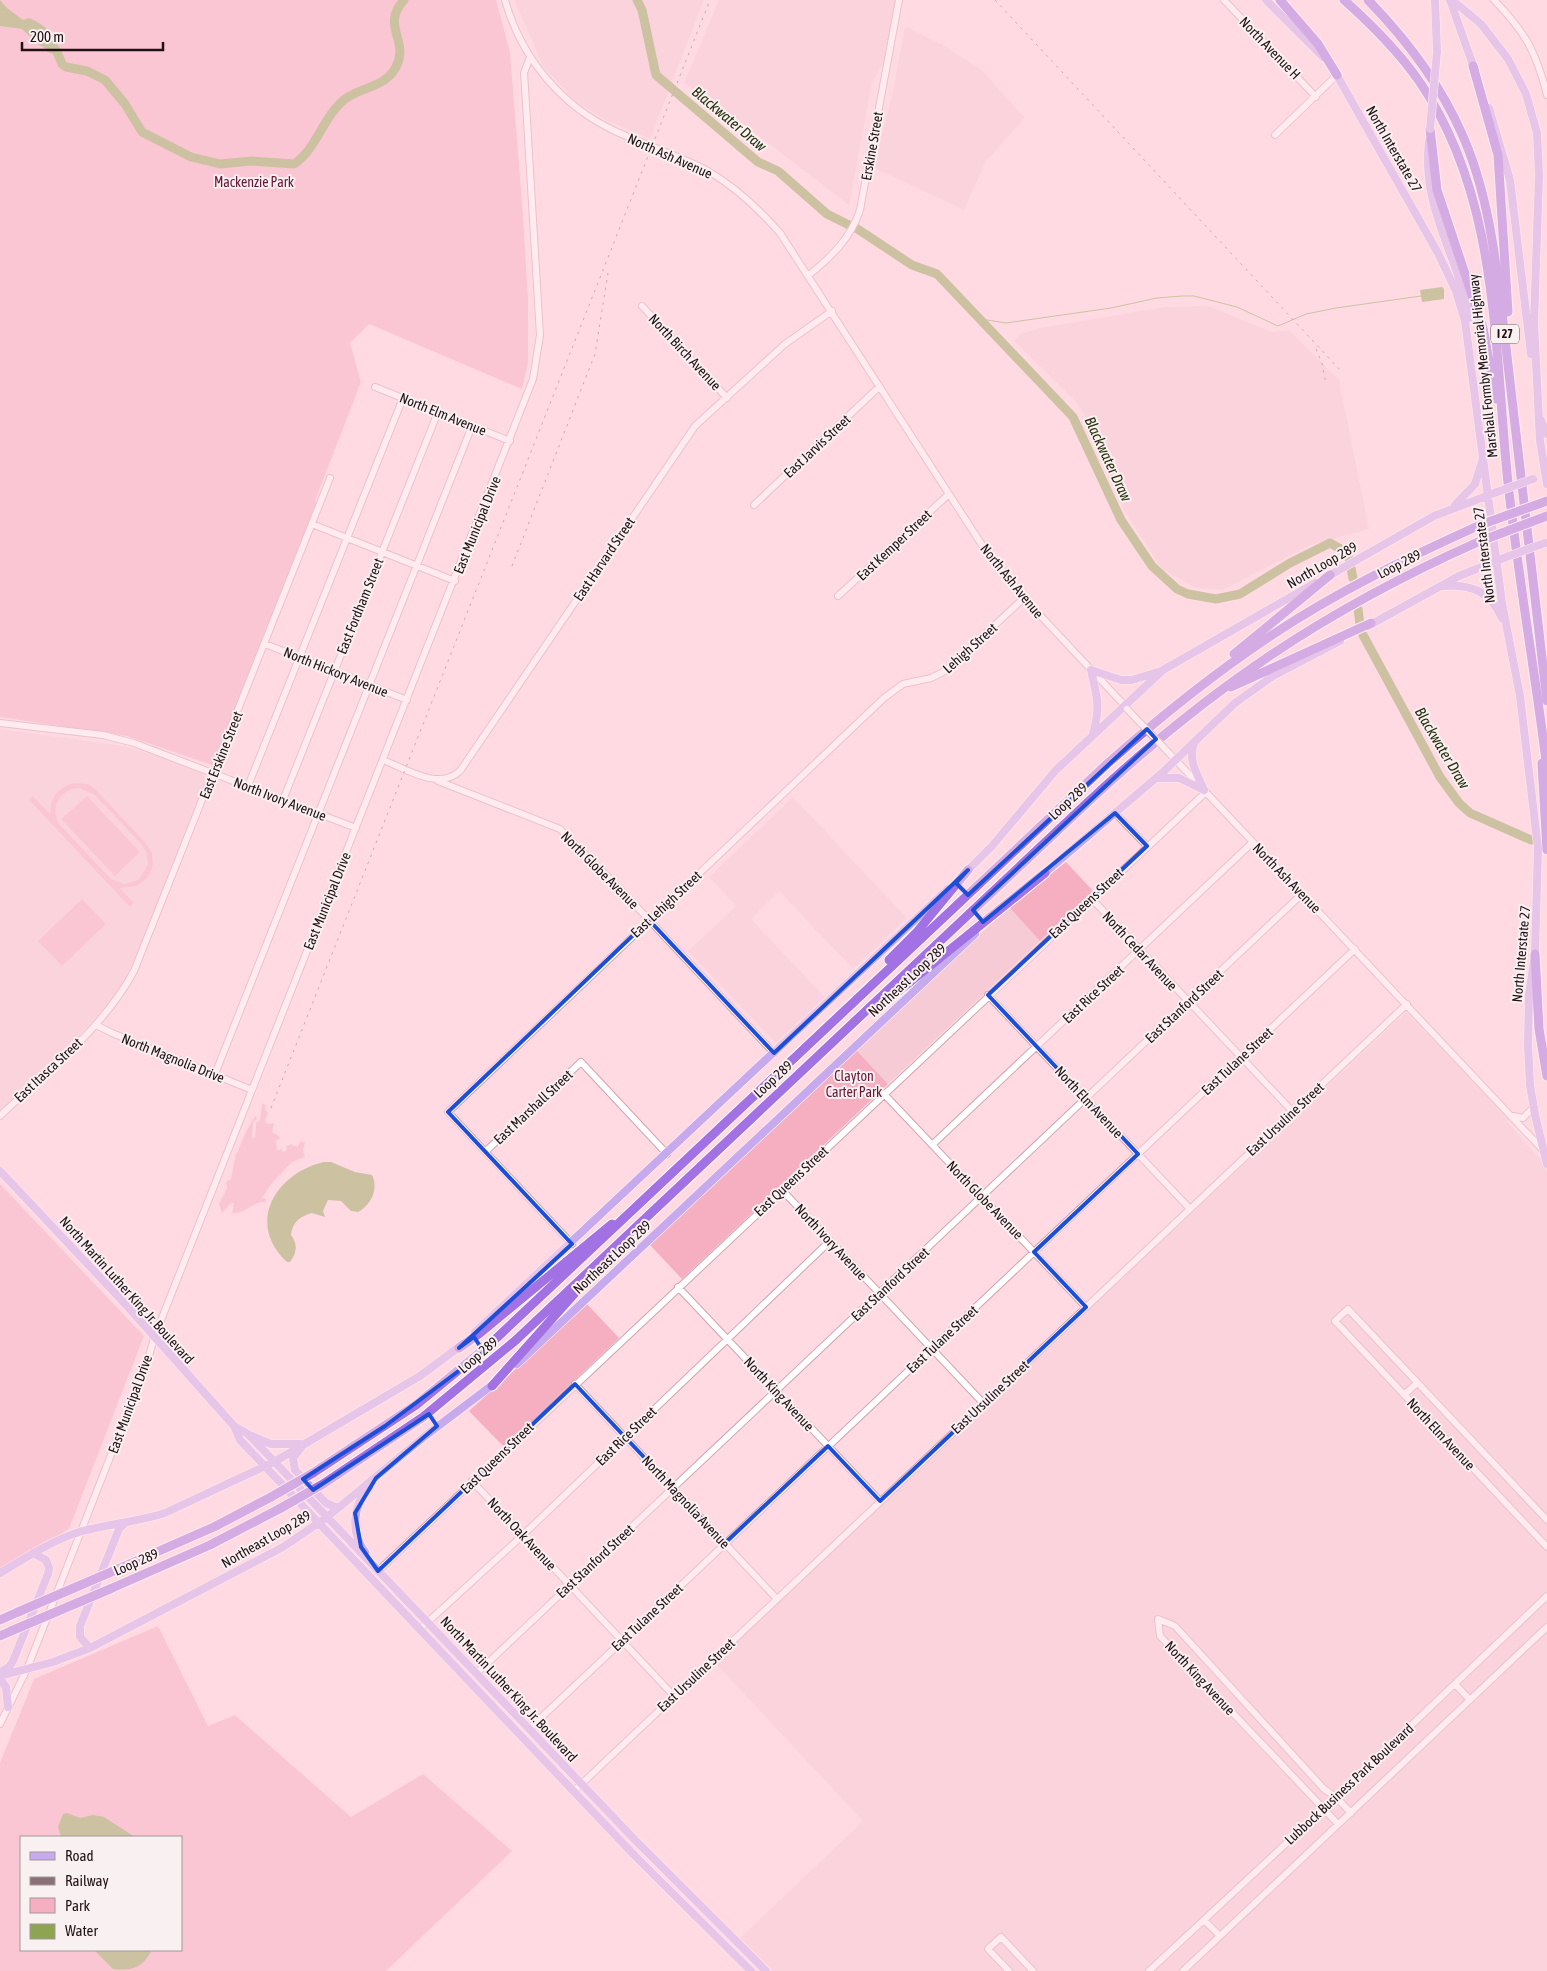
<svg xmlns="http://www.w3.org/2000/svg" width="1547" height="1971" viewBox="0 0 1547 1971" font-family="'Asap Condensed',sans-serif">
<style>
.built{fill:#f6cbd6}
.green{fill:#f6aec1;fill-rule:evenodd}
.water{fill:#8ea450}
.lines{fill:none;stroke-linecap:round;stroke-linejoin:round}
.stream{stroke:#8ea450;stroke-width:1}
.river{stroke:#8ea450;stroke-width:9}
.minor-casing{stroke:#d0a5b0;stroke-width:8}
.major-casing{stroke:#fff;stroke-width:9}
.highway-casing{stroke:#fff;stroke-width:11}
.minor{stroke:#fff;stroke-width:6}
.major{stroke:#c7aaee;stroke-width:8}
.highway{stroke:#a271e3;stroke-width:9}
.rail{stroke:#897076;stroke-width:1;stroke-dasharray:2.5 5;stroke-linecap:butt}
.minor-bridge-casing{stroke:#d0a5b0;stroke-width:8;stroke-linecap:butt}
.major-bridge-casing{stroke:#fff;stroke-width:9;stroke-linecap:butt}
.highway-bridge-casing{stroke:#fff;stroke-width:11;stroke-linecap:butt}
.minor-bridge{stroke:#fff;stroke-width:6}
.major-bridge{stroke:#c7aaee;stroke-width:8}
.highway-bridge{stroke:#a271e3;stroke-width:9}
.marked{fill:none;stroke:#1d4ed8;stroke-width:4;stroke-linejoin:round}
.labels{text-anchor:middle;stroke-width:4;stroke-linejoin:round;paint-order:stroke}
.shield{fill:#f9f0f2;stroke:#615457;stroke-width:1}
.shield-label{font-size:12px;font-weight:bold;fill:#201115}
.street-label{font-size:14px;fill:#201115;stroke:#f9f0f2}
.park-label{font-size:14px;fill:#661736;stroke:#f9f0f2}
.water-label{font-size:15px;font-style:italic;fill:#272f0b;stroke:#f9f0f2}
</style>
<rect width="100%" height="100%" fill="#ffdae3"/>
<path class="built" d="M514,0H704L650,139L603,119L574,100L543,66Z
M719,0H896L886,57L872,84L849,205L718,105L684,83Z
M905,26L941,44L982,70L1025,118L986,161L964,210L874,168L893,91Z
M1208,306L1272,332L1289,330L1339,380L1369,529L1310,545L1223,590L1196,588L1162,569L1124,510L1085,415L1076,402L1014,341L1020,334L1040,328L1164,307Z
M0,729L124,746L169,760L203,774L206,779L136,957L118,991L88,1027L0,1110Z
M793,797L907,918L853,969L779,891L751,919L825,997L776,1043L688,951L736,906L709,877Z
M1009,907L1040,941L888,1084L856,1050Z
M1406,1012L1510,1119L1507,1122L1542,1161L1547,1172V1971H773L740,1938L863,1821L714,1662Z"/>
<path class="green" d="M0,0H496L510,52L523,215L528,299V364L522,389L369,324L350,343L361,382L315,501L317,502L212,765L127,736L0,717Z
M74,783L88,784L95,789L145,842L152,853L153,866L147,878L137,886L120,888L134,903L130,907L29,800L33,796L50,814C50,798 58,787 74,783ZM79,788L95,795L142,845L147,854L148,865L138,880L124,884L111,879L59,824C50,807 60,789 79,788Z
M87,796L140,852L115,876L61,819Z
M1066,862L1093,891L1040,941L1009,907Z
M82,899L106,924L62,966L38,941Z
M856,1050L888,1084L682,1279L650,1245Z
M262,1103L266,1106L265,1109L268,1113L265,1121L268,1124L274,1123L272,1132L279,1136L280,1138L276,1141L277,1150L282,1149L283,1152L287,1150L286,1146L292,1144L293,1147L294,1145L297,1147L301,1141L305,1143L303,1150L305,1157L292,1162L272,1183L262,1198L266,1199L265,1202C253,1201 245,1215 232,1213L234,1203H231L222,1213L219,1204L227,1188L226,1182L231,1179L236,1153L238,1152C239,1146 252,1118 256,1116L257,1119L253,1123L252,1139L255,1137L256,1123L260,1120Z
M0,1184L144,1336L69,1529L0,1569Z
M587,1304L619,1338L504,1447L469,1411Z
M158,1626L208,1726L235,1715L351,1817L423,1774L512,1851L386,1971H0V1763L34,1679ZM21,1837H181V1950H21Z"/>
<path class="water" d="M0,0L7,8L23,20L29,18C44,24 59,37 60,54L56,55L38,44L22,29L0,26Z
M1442,287L1444,289V299L1422,302L1420,290Z
M324,1162H331L355,1172L372,1175C379,1189 371,1205 358,1212L351,1211L341,1201L328,1200L323,1211L325,1217L312,1213C301,1216 292,1222 291,1235C298,1244 297,1253 290,1262H287C245,1223 276,1173 324,1162Z
M67,1813L80,1818L93,1815L104,1817L135,1837H61L58,1827L63,1814Z
M94,1950H152C142,1968 133,1971 113,1969Z"/>
<g class="lines">
<path class="stream" d="M981,319L1006,323L1111,308L1157,298L1182,296H1194L1237,307L1278,326L1306,314L1336,308L1421,296"/>
<path class="river" d="M637,0L642,10L656,75L758,162L778,171L827,214L849,225
M50,48L56,50L62,64L66,67L87,71L105,80L125,104L142,132L191,157L220,164L252,161L294,164C317,149 323,116 345,99C361,87 386,87 396,67C410,40 380,26 404,0
M856,228L912,265L937,274L1073,417L1121,520L1152,566L1177,589L1188,594L1216,599L1240,594L1290,563L1330,543L1346,552L1349,559
M1351,568L1353,578
M1358,609L1360,624
M1363,635L1440,777L1459,803L1470,813L1531,840"/>
<g class="minor-casing">
<path id="minor" d="M505,0C521,58 562,107 617,132C647,146 679,155 708,171C737,188 759,209 780,233L982,545L1024,598L1127,708
M1224,0L1316,97
M1494,0C1525,32 1536,51 1547,95
M1275,135L1337,75
M809,275C831,257 851,238 860,210L899,0
M642,306L727,398
M375,387L510,441
M754,505L879,387
M312,524L455,581
M838,596L949,494
M265,644L407,700
M0,723L103,735L134,743L356,828
M1169,753L1542,1149
M383,760C407,769 438,791 460,771L695,426L785,344L832,311
M438,781L560,829L621,890L774,1053
M248,786L403,398
M283,800L438,412
M1115,813L1147,846
M1091,898L1293,1112
M988,995L1190,1209
M96,1025L112,1033L252,1090
M215,1074L472,426
M884,1094L1086,1307
M0,1116C47,1071 103,1029 134,971L330,478
M1513,1116L1523,1118L1534,1107
M932,1145L1253,842
M486,1151L581,1062L667,1154
M782,1190L984,1404
M572,1244L448,1112L884,698L903,684L931,678L945,671L1024,598
M678,1287L880,1501
M575,1384L777,1599
M1404,1395L1417,1383
M472,1481L674,1696
M1547,1520L1348,1309L1335,1321L1547,1547
M378,1571L1206,792
M420,1629L523,1535L830,1241
M477,1673L1302,894
M1455,1684L1470,1700
M0,1724L27,1669L147,1363L154,1338L533,379L540,335L525,88L524,73L530,57
M529,1729L1355,949
M574,1791L1407,1004
M1338,1824L1160,1636L1158,1619L1175,1626L1324,1789L1336,1797L1351,1813
M1204,1920L1220,1936
M1009,1971L988,1949L1001,1937L1033,1971
M1149,1971L1336,1797L1547,1596
M1183,1971L1547,1627"/>
</g>
<g class="major-casing">
<path id="major" d="M1266,0L1323,57
M1435,0L1437,52
M1450,0L1475,71
M1452,0L1481,24L1508,59L1526,94L1537,133L1539,175L1534,323L1540,441L1547,484
M1335,72L1438,253L1456,291L1465,321L1502,603L1520,696L1538,848L1535,954L1529,995L1528,1045L1530,1085L1535,1115L1547,1164
M1489,108L1510,180L1531,354
M1429,141C1421,210 1459,255 1469,318
M1541,420L1547,434
M1455,505L1475,484L1483,458
M1325,578L1434,516L1497,492
M1443,586C1471,584 1490,591 1502,618
M1368,626L1459,576L1509,556
M1093,734C1101,704 1097,699 1091,670L1121,680H1132L1158,672
M1194,743C1188,762 1197,773 1204,790
M1157,778H1179L1204,790
M964,874L992,846L1056,770L1163,670L1315,583
M1040,877L1163,772L1235,703L1273,676L1340,641
M0,1171L128,1307L234,1426L240,1440L636,1857L751,1971
M475,1332L948,889
M517,1364L975,934
M234,1426L248,1434L635,1840L766,1971
M252,1436L271,1444H300
M302,1446L293,1458L295,1470L326,1503L335,1507L341,1506
M365,1552C350,1532 353,1505 369,1487
M0,1573C25,1558 51,1541 79,1532C107,1524 137,1522 165,1513L274,1462L420,1376L463,1344
M90,1648L80,1637V1626L119,1529L124,1524
M0,1673L10,1666L13,1661L48,1574L49,1568L46,1560L33,1553
M0,1676L53,1662L90,1648L283,1547L326,1518L425,1436L495,1383
M0,1679L6,1687L8,1707"/>
</g>
<g class="highway-casing">
<path id="highway" d="M1280,0L1318,44L1337,75
M1344,0C1372,25 1398,51 1419,81C1498,195 1494,341 1507,473C1517,572 1535,670 1547,769
M1368,0C1406,39 1440,84 1462,134C1487,190 1495,253 1502,313L1547,701
M1473,66L1498,155L1508,312
M1430,129L1437,190L1483,328L1496,399
M1234,654L1330,575
M1231,687L1371,623
M1542,763L1547,850
M1535,954L1539,1029L1547,1076
M889,960L916,933L968,870
M874,1011L1045,873
M459,1348L480,1333L612,1224
M492,1386L575,1293
M313,1473L416,1405L488,1346L1108,763C1159,718 1212,675 1269,637C1336,592 1407,558 1480,525
M323,1484L423,1417L516,1340L1088,802C1210,688 1325,610 1478,542
M118,1569L214,1527L271,1497
M110,1589L210,1545L281,1508
M0,1620L18,1612
M0,1636L11,1631"/>
</g>
<use href="#minor" class="minor"/>
<use href="#major" class="major"/>
<use href="#highway" class="highway"/>
<path class="rail" d="M995,0L1340,370
M1316,349L1322,363L1326,384
M512,566L595,354L608,273
M271,1108L710,0"/>
<g class="minor-bridge-casing">
<path id="minor-bridge" d="M1127,709L1169,753"/>
</g>
<g class="major-bridge-casing">
<path id="major-bridge" d="M1430,129L1437,52
M1497,492L1533,479
M1509,556L1545,543"/>
</g>
<g class="highway-bridge-casing">
<path id="highway-bridge" d="M1480,525L1547,501
M1478,542L1547,516
M271,1497L313,1473
M281,1508L323,1484
M18,1612L118,1569
M11,1631L110,1589"/>
</g>
<use href="#minor-bridge" class="minor-bridge"/>
<use href="#major-bridge" class="major-bridge"/>
<use href="#highway-bridge" class="highway-bridge"/>
</g>
<path d="M0 0H1547V1971H0ZM1147,729L1156,739L973,910L983,922L1115,813L1147,846L988,995L1138,1154L1034,1252L1086,1307L880,1501L828,1446L725,1543L575,1384L378,1571L361,1547L355,1513L376,1478L437,1426L429,1414L313,1490L303,1479L385,1426L484,1352L474,1337L459,1348L572,1244L448,1112L649,920L774,1053L968,870L956,883L968,895Z" fill="#ffdae3" fill-opacity=".55" fill-rule="evenodd"/>
<path class="marked" d="M1147,729L1156,739L973,910L983,922L1115,813L1147,846L988,995L1138,1154L1034,1252L1086,1307L880,1501L828,1446L725,1543L575,1384L378,1571L361,1547L355,1513L376,1478L437,1426L429,1414L313,1490L303,1479L385,1426L484,1352L474,1337L459,1348L572,1244L448,1112L649,920L774,1053L968,870L956,883L968,895Z"/>
<g class="labels">
<rect class="shield" x="1491" y="324.5" width="28" height="19" rx="4"/>
<g class="shield-label">
<text x="1505" y="338">I 27</text>
</g>
<g class="street-label">
<text transform="translate(1270 48) rotate(46)" y="5">North Avenue H</text>
<text transform="translate(872 146) rotate(-80)" y="5">Erskine Street</text>
<text transform="translate(1394 149) rotate(60)" y="5">North Interstate 27</text>
<text transform="translate(670 156) rotate(24)" y="5">North Ash Avenue</text>
<text transform="translate(685 352) rotate(47)" y="5">North Birch Avenue</text>
<text transform="translate(1483 366) rotate(-96)" y="5">Marshall Formby Memorial Highway</text>
<text transform="translate(443 414) rotate(22)" y="5">North Elm Avenue</text>
<text transform="translate(817 446) rotate(-43)" y="5">East Jarvis Street</text>
<text transform="translate(477 525) rotate(-68)" y="5">East Municipal Drive</text>
<text transform="translate(894 545) rotate(-43)" y="5">East Kemper Street</text>
<text transform="translate(1484 555) rotate(-97)" y="5">North Interstate 27</text>
<text transform="translate(604 559) rotate(-56)" y="5">East Harvard Street</text>
<text transform="translate(1399 564) rotate(-27)" y="5">Loop 289</text>
<text transform="translate(1322 565) rotate(-30)" y="5">North Loop 289</text>
<text transform="translate(1012 581) rotate(51)" y="5">North Ash Avenue</text>
<text transform="translate(360 606) rotate(-68)" y="5">East Fordham Street</text>
<text transform="translate(970 648) rotate(-42)" y="5">Lehigh Street</text>
<text transform="translate(336 672) rotate(22)" y="5">North Hickory Avenue</text>
<text transform="translate(221 755) rotate(-68)" y="5">East Erskine Street</text>
<text transform="translate(280 799) rotate(21)" y="5">North Ivory Avenue</text>
<text transform="translate(1068 801) rotate(-43)" y="5">Loop 289</text>
<text transform="translate(600 870) rotate(45)" y="5">North Globe Avenue</text>
<text transform="translate(1287 878) rotate(46)" y="5">North Ash Avenue</text>
<text transform="translate(327 901) rotate(-68)" y="5">East Municipal Drive</text>
<text transform="translate(1086 903) rotate(-43)" y="5">East Queens Street</text>
<text transform="translate(666 904) rotate(-43)" y="5">East Lehigh Street</text>
<text transform="translate(1140 951) rotate(47)" y="5">North Cedar Avenue</text>
<text transform="translate(1521 954) rotate(-85)" y="5">North Interstate 27</text>
<text transform="translate(907 980) rotate(-43)" y="5">Northeast Loop 289</text>
<text transform="translate(1093 994) rotate(-43)" y="5">East Rice Street</text>
<text transform="translate(1184 1006) rotate(-43)" y="5">East Stanford Street</text>
<text transform="translate(173 1058) rotate(22)" y="5">North Magnolia Drive</text>
<text transform="translate(1237 1061) rotate(-43)" y="5">East Tulane Street</text>
<text transform="translate(48 1070) rotate(-43)" y="5">East Itasca Street</text>
<text transform="translate(773 1079) rotate(-43)" y="5">Loop 289</text>
<text transform="translate(1089 1102) rotate(47)" y="5">North Elm Avenue</text>
<text transform="translate(533 1107) rotate(-43)" y="5">East Marshall Street</text>
<text transform="translate(1285 1119) rotate(-43)" y="5">East Ursuline Street</text>
<text transform="translate(791 1181) rotate(-43)" y="5">East Queens Street</text>
<text transform="translate(985 1200) rotate(46)" y="5">North Globe Avenue</text>
<text transform="translate(831 1242) rotate(47)" y="5">North Ivory Avenue</text>
<text transform="translate(612 1257) rotate(-43)" y="5">Northeast Loop 289</text>
<text transform="translate(890 1284) rotate(-43)" y="5">East Stanford Street</text>
<text transform="translate(127 1290) rotate(48)" y="5">North Martin Luther King Jr. Boulevard</text>
<text transform="translate(942 1339) rotate(-43)" y="5">East Tulane Street</text>
<text transform="translate(478 1355) rotate(-41)" y="5">Loop 289</text>
<text transform="translate(779 1394) rotate(47)" y="5">North King Avenue</text>
<text transform="translate(990 1397) rotate(-43)" y="5">East Ursuline Street</text>
<text transform="translate(130 1404) rotate(-70)" y="5">East Municipal Drive</text>
<text transform="translate(1441 1434) rotate(47)" y="5">North Elm Avenue</text>
<text transform="translate(626 1436) rotate(-44)" y="5">East Rice Street</text>
<text transform="translate(497 1458) rotate(-44)" y="5">East Queens Street</text>
<text transform="translate(686 1502) rotate(47)" y="5">North Magnolia Avenue</text>
<text transform="translate(522 1534) rotate(47)" y="5">North Oak Avenue</text>
<text transform="translate(266 1539) rotate(-30)" y="5">Northeast Loop 289</text>
<text transform="translate(595 1561) rotate(-43)" y="5">East Stanford Street</text>
<text transform="translate(136 1562) rotate(-24)" y="5">Loop 289</text>
<text transform="translate(647 1617) rotate(-43)" y="5">East Tulane Street</text>
<text transform="translate(696 1675) rotate(-43)" y="5">East Ursuline Street</text>
<text transform="translate(1200 1678) rotate(47)" y="5">North King Avenue</text>
<text transform="translate(509 1689) rotate(47)" y="5">North Martin Luther King Jr. Boulevard</text>
<text transform="translate(1349 1784) rotate(-43)" y="5">Lubbock Business Park Boulevard</text>
</g>
<g class="park-label">
<text x="254" y="187">Mackenzie Park</text>
<text x="854" y="1081">Clayton<tspan x="854" dy="16">Carter Park</tspan></text>
</g>
<g class="water-label">
<text transform="translate(729 119) rotate(40)" y="5">Blackwater Draw</text>
<text transform="translate(1108 459) rotate(65)" y="5">Blackwater Draw</text>
<text transform="translate(1442 748) rotate(59)" y="5">Blackwater Draw</text>
</g>
</g>
<rect x="20" y="1836" width="162" height="115" fill="#f9f0f2" stroke="#a2979a"/>
<rect x="30" y="1852" width="25" height="8" fill="#c7aaee" stroke="#a2979a"/>
<text x="65" y="1861" font-size="15" fill="#201115">Road</text>
<rect x="30" y="1877" width="25" height="8" fill="#897076" stroke="#a2979a"/>
<text x="65" y="1886" font-size="15" fill="#201115">Railway</text>
<rect x="30" y="1898" width="25" height="15" fill="#f6aec1" stroke="#a2979a"/>
<text x="65" y="1911" font-size="15" fill="#201115">Park</text>
<rect x="30" y="1924" width="25" height="15" fill="#8ea450" stroke="#a2979a"/>
<text x="65" y="1936" font-size="15" fill="#201115">Water</text>
<path d="M22 42v8h141v-8" fill="none" stroke="#201115" stroke-width="2.5"/>
<text x="30" y="42" font-size="15" fill="#201115" stroke="#f9f0f2" stroke-width="4" paint-order="stroke">200 m</text>
</svg>
